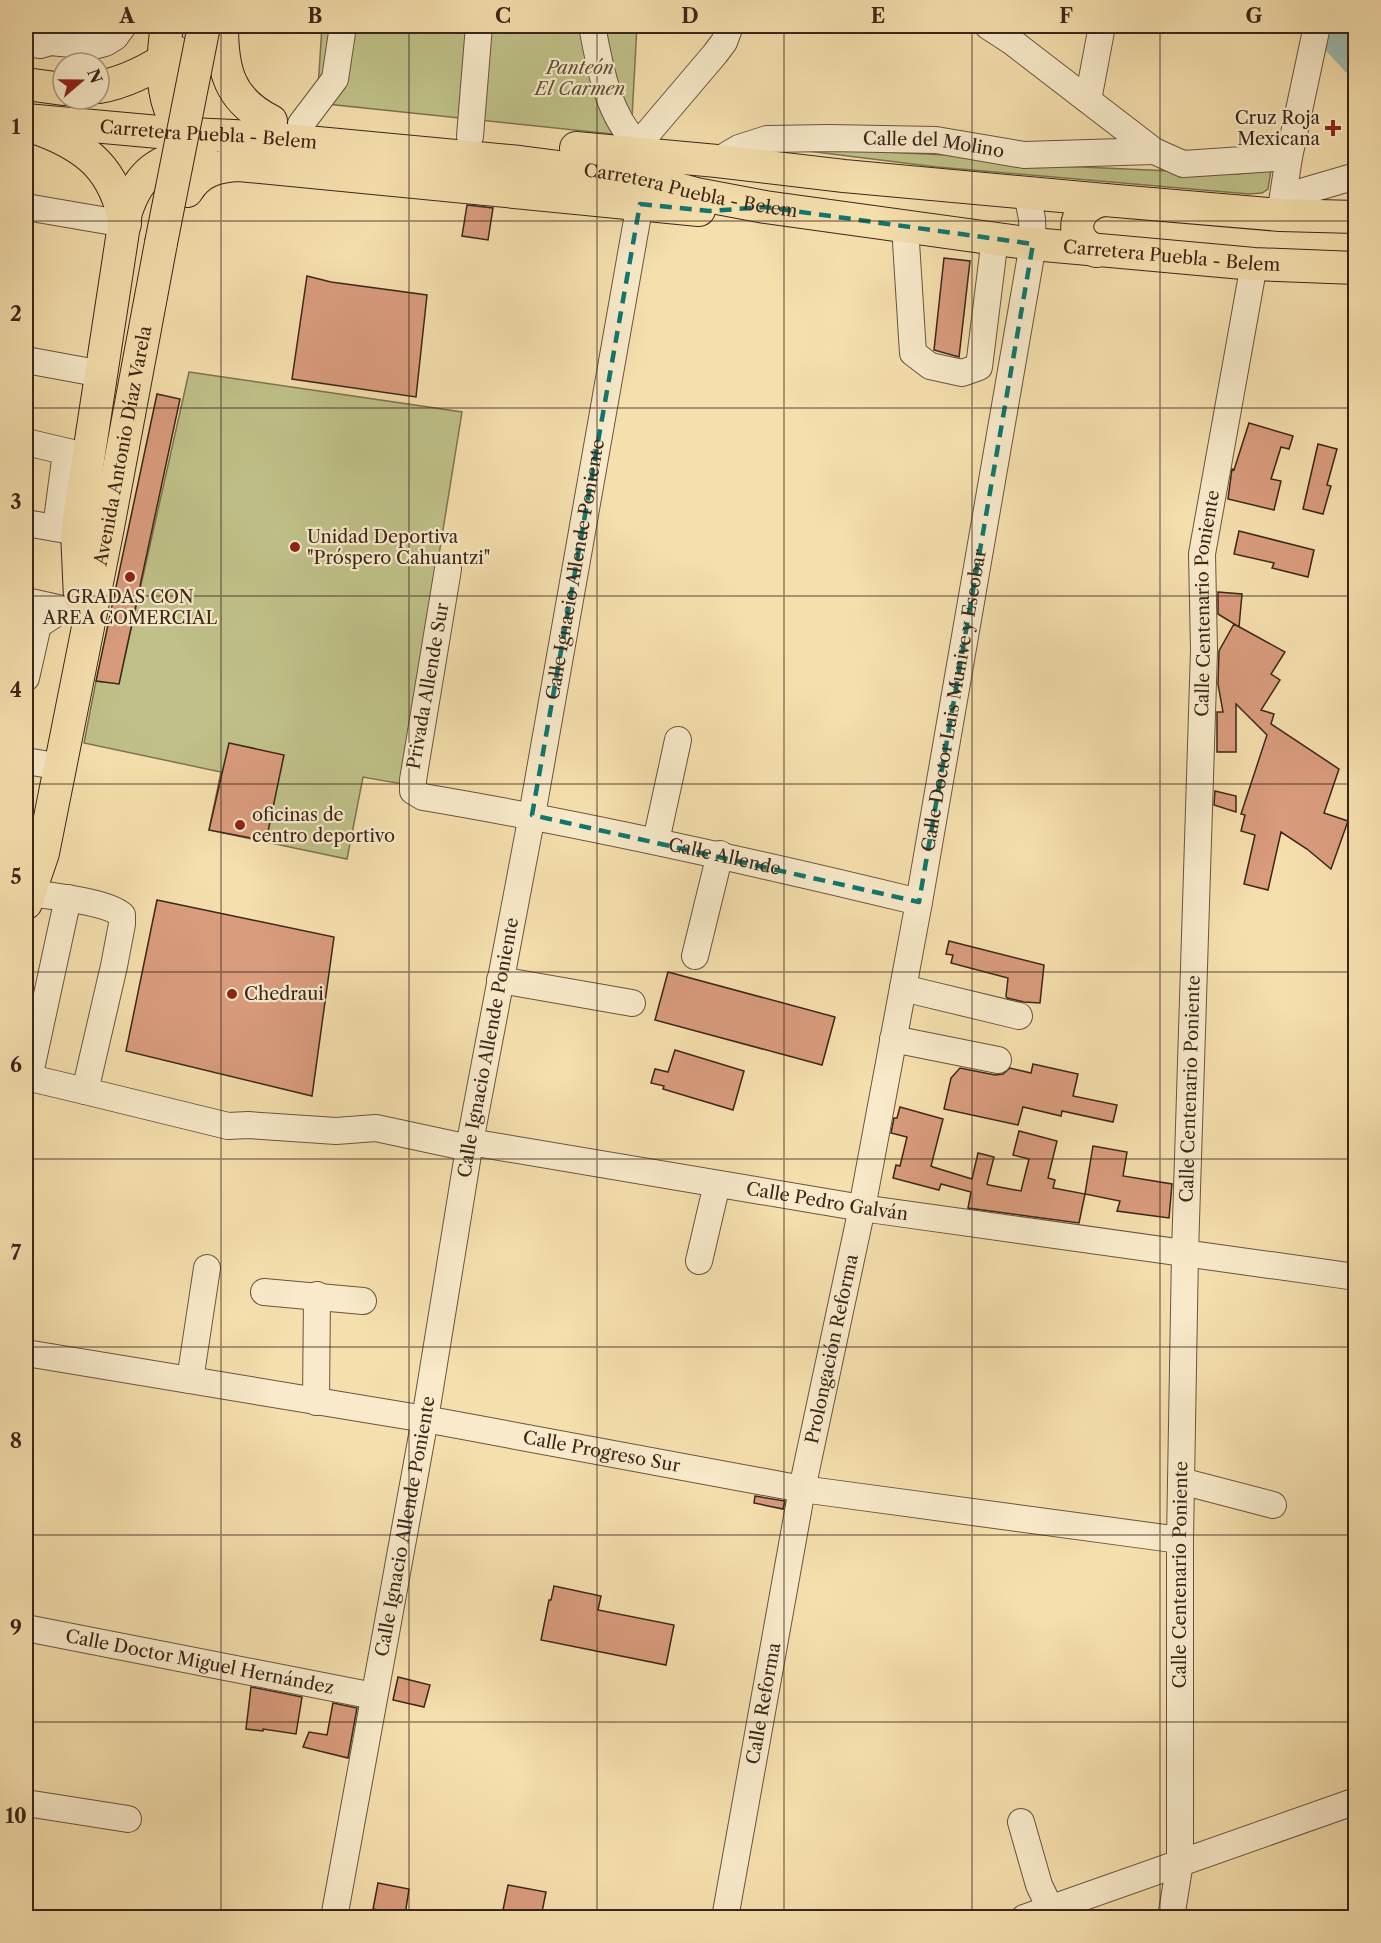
<svg xmlns="http://www.w3.org/2000/svg" width="1381" height="1943" viewBox="0 0 1381 1943" font-family="'Libre Caslon Text',serif">
<style>
.green{fill:#bfc188;stroke:#7d7450;stroke-width:1.5}
.lines{fill:none;stroke-linecap:round;stroke-linejoin:round}
.river{stroke:#9cbcae;stroke-width:30}
.building{fill:#d99c7d;stroke:#3b2619;stroke-width:1.5}
.minor-casing{stroke:#6a543e;stroke-width:28}
.major-casing{stroke:#3b2619;stroke-width:34}
.minor{stroke:#f8eaca;stroke-width:26}
.major{stroke:#f5dfad;stroke-width:32}
.major-bridge-casing{stroke:#3b2619;stroke-width:34;stroke-linecap:butt}
.major-bridge{stroke:#f5dfad;stroke-width:32}
.marked{fill:none;stroke:#0f766e;stroke-width:4.5;stroke-dasharray:12 8;stroke-linejoin:round}
.grid{fill:none;stroke:#3b2619;stroke-width:1.5;stroke-opacity:0.55}
.poi-dot{fill:#8f2418;stroke:#f8eaca;stroke-width:2}
.labels{text-anchor:middle;stroke-width:4.5;stroke-linejoin:round;paint-order:stroke}
.park-label{font-size:18px;font-style:italic;fill:#5c4d35;stroke:#f8eaca}
.poi-label{font-size:18px;fill:#3b2619;stroke:#f8eaca;text-anchor:start}
.street-label{font-size:18px;fill:#3b2619;stroke:#f8eaca}
.neatline{fill:none;stroke:#3b2619;stroke-width:2}
.grid-label{font-size:20px;text-anchor:middle;font-weight:bold;fill:#3b2619}
</style>
<rect width="100%" height="100%" fill="#f5dfad"/>
<filter id="stains"><feTurbulence type="fractalNoise" baseFrequency=".00333" numOctaves="4"/><feColorMatrix values="0 0 0 0 .2 0 0 0 0 .09 0 0 0 0 .02 0 0 0 .5 -.17"/></filter>
<radialGradient id="worn" r=".72"><stop offset=".6" stop-color="#630" stop-opacity="0"/><stop offset="1" stop-color="#630" stop-opacity=".3"/></radialGradient>
<path class="green" d="M322,26H637L631,136L317,103Z
M767,146L945,155L1037,165L1239,174L1271,170L1268,189L1262,193L1249,194L937,167Z
M189,372L462,412L402,784L363,777L347,859L209,830L221,772L84,743L96,681L119,683Z"/>
<g class="lines">
<path class="river" d="M1330,33L1356,61"/>
</g>
<path class="building" d="M467,205L493,208L488,240L462,236Z
M944,258L970,261L959,357L934,350Z
M307,276L331,282L427,295L416,397L292,379Z
M157,394L180,399L119,684L96,681Z
M1249,423L1293,436L1289,449L1281,447L1271,479L1281,481L1274,510L1228,499L1232,469L1234,470Z
M1318,444L1337,449L1327,485L1331,486L1323,514L1303,509Z
M1239,531L1314,550L1308,577L1272,568L1274,563L1234,554Z
M1218,592L1242,594L1239,627L1218,614Z
M1234,624L1285,652L1271,674L1280,680L1261,710L1274,714L1271,724L1339,769L1324,813L1348,821L1331,869L1307,849L1281,832L1268,890L1244,884L1255,835L1241,831L1245,815L1241,814L1267,735L1236,704V752H1217V712H1223L1218,684L1219,651Z
M229,743L284,755L266,841L209,830Z
M1215,791L1236,796V812L1214,805Z
M157,900L334,937L312,1096L126,1051Z
M949,941L1044,965L1040,1003L1024,1002L1007,998L1006,996L1008,978L951,963L953,955L946,954Z
M668,972L835,1017L822,1065L655,1020Z
M675,1050L744,1071L733,1110L663,1089L664,1086L651,1083L655,1069L668,1072Z
M1033,1064L1078,1074L1073,1096L1117,1105L1113,1122L1062,1111L1061,1116L1023,1107L1018,1125L944,1109L951,1078L960,1068L995,1075L1003,1074L1010,1068L1031,1073Z
M900,1107L943,1119L931,1166L933,1167L972,1179L978,1153L994,1157L987,1184L989,1185L1021,1191L1029,1159L1013,1155L1019,1131L1057,1141L1048,1178L1055,1180L1053,1188L1085,1194L1079,1223L968,1208L971,1192L941,1184L939,1190L893,1178L896,1165L900,1166L907,1137L891,1133L894,1118H897Z
M1093,1146L1127,1152L1123,1176L1172,1184L1169,1218L1117,1211L1120,1201L1085,1194Z
M755,1496L785,1501L783,1509L754,1503Z
M554,1586L601,1596L598,1610L674,1625L666,1665L541,1640L549,1600H551Z
M398,1677L430,1685L424,1707L393,1700Z
M251,1687L302,1697L296,1734L263,1729V1731L246,1729Z
M333,1703L357,1708L348,1758L303,1747L309,1732L327,1735Z
M378,1883L409,1889L405,1915L373,1909Z
M508,1885L546,1892L541,1917L503,1910Z"/>
<g class="lines">
<g class="minor-casing">
<g id="minor">
<path d="M592,26C600,67 607,113 638,145"/>
<path d="M988,26L1011,41L1154,151L1183,164L1289,157"/>
<path d="M26,42L40,45L50,42L94,46L105,43L115,37L123,26"/>
<path d="M1088,100L1102,26"/>
<path d="M301,124L335,79L343,26"/>
<path d="M470,136L479,26"/>
<path d="M630,154L715,54L724,42L730,26"/>
<path id="s1" d="M717,161L739,148L767,139L829,138L936,140L1024,155L1154,151"/>
<path d="M1284,197L1356,176"/>
<path d="M26,207L125,224"/>
<path d="M1280,215L1289,157L1317,26"/>
<path d="M905,226L913,353L930,366L962,373L979,367L995,238"/>
<path d="M26,360L102,374"/>
<path d="M26,442L81,455"/>
<path d="M26,523L72,531"/>
<path d="M56,528L66,452"/>
<path id="s2" d="M448,569L413,780V791L423,797C590,825 754,862 919,902"/>
<path d="M26,601L71,611"/>
<path d="M26,678L38,625L63,609"/>
<path d="M26,761L44,764"/>
<path d="M656,841L678,740"/>
<path d="M28,893C51,896 106,901 122,915V924L114,966L85,1091L228,1126L248,1125L336,1131L376,1128L469,1148"/>
<path d="M695,956L720,854"/>
<path d="M500,980L632,1003"/>
<path d="M903,988L1019,1016"/>
<path d="M893,1039L998,1060"/>
<path d="M26,1077L85,1091"/>
<path d="M29,1078L68,898"/>
<path id="s3" d="M470,1142L862,1208L1356,1277"/>
<path d="M699,1261L717,1184"/>
<path d="M264,1292L363,1301"/>
<path id="s4" d="M26,1353L425,1419L802,1489L1180,1540"/>
<path d="M190,1380L207,1268"/>
<path d="M316,1402L317,1295"/>
<path d="M1181,1481L1273,1505"/>
<path id="s5" d="M26,1628L374,1696"/>
<path d="M26,1803L128,1819"/>
<path d="M1021,1822L1039,1885L1050,1908"/>
<path id="s6" d="M334,1918L425,1419L470,1142L532,815L643,186"/>
<path id="s7" d="M725,1918L802,1489L862,1208L919,902L1033,244L1032,219L1027,193"/>
<path d="M1024,1918L1356,1801"/>
<path id="s8" d="M1171,1918L1180,1862V1540L1185,1253L1204,650L1202,554L1254,264"/>
</g>
</g>
<g class="major-casing">
<g id="major">
<path d="M167,26C160,71 160,113 195,147"/>
<path d="M222,26C222,70 229,100 271,121"/>
<path d="M26,84L63,89"/>
<path d="M99,87C128,82 153,68 176,52"/>
<path id="s9" d="M26,120L170,133L254,137L520,162L613,174L644,180L696,194L765,207L1033,244L1254,264L1356,268"/>
<path d="M39,129C88,147 115,170 125,224"/>
<path d="M576,148L717,161L844,176L1105,200L1280,215L1356,217"/>
<path d="M187,191C199,171 217,166 239,165L699,210"/>
<path d="M1096,251C1066,238 1074,204 1105,200"/>
<path d="M80,598L77,532L126,212C139,172 160,158 201,152"/>
<path id="s10" d="M26,903L43,853L108,527L161,243"/>
</g>
</g>
<use href="#minor" class="minor"/>
<use href="#major" class="major"/>
<g class="major-bridge-casing">
<path id="major-bridge" d="M161,243L204,26"/>
</g>
<use href="#major-bridge" class="major-bridge"/>
</g>
<path class="marked" d="M640,204L709,211L765,207L1033,244L919,902L532,815Z"/>
<path class="grid" d="M221,26V1918M409,26V1918M597,26V1918M784,26V1918M972,26V1918M1160,26V1918M26,221H1356M26,408H1356M26,596H1356M26,784H1356M26,972H1356M26,1159H1356M26,1347H1356M26,1535H1356M26,1722H1356"/>
<g class="poi-dot">
<path d="M1330 119h6v6h6v6h-6v6h-6v-6h-6v-6h6z"/>
<circle cx="295" cy="547" r="6"/>
<circle cx="130" cy="577" r="6"/>
<circle cx="240" cy="825" r="6"/>
<circle cx="232" cy="994" r="6"/>
</g>
<g class="labels">
<g class="park-label">
<text x="580" y="74">Panteón<tspan x="580" dy="21">El Carmen</tspan></text>
</g>
<g class="poi-label">
<text x="1320" y="124" text-anchor="end">Cruz Roja<tspan x="1320" dy="21">Mexicana</tspan></text>
<text x="307" y="543">Unidad Deportiva<tspan x="307" dy="21">"Próspero Cahuantzi"</tspan></text>
<text x="130" y="603" text-anchor="middle">GRADAS CON<tspan x="130" dy="21">AREA COMERCIAL</tspan></text>
<text x="252" y="821">oficinas de<tspan x="252" dy="21">centro deportivo</tspan></text>
<text x="244" y="1000">Chedraui</text>
</g>
<g class="street-label">
<text dy="6" stroke="none"><textPath href="#s9" startOffset="183">Carretera Puebla - Belem</textPath></text>
<text dy="6" stroke="none"><textPath href="#s1" startOffset="222">Calle del Molino</textPath></text>
<text dy="6" stroke="none"><textPath href="#s9" startOffset="669">Carretera Puebla - Belem</textPath></text>
<text dy="6" stroke="none"><textPath href="#s9" startOffset="1155">Carretera Puebla - Belem</textPath></text>
<text dy="6" stroke="none"><textPath href="#s10" startOffset="468">Avenida Antonio Díaz Varela</textPath></text>
<text dy="6" stroke="none"><textPath href="#s6" startOffset="1370">Calle Ignacio Allende Poniente</textPath></text>
<text dy="6" stroke="none"><textPath href="#s8" startOffset="1316">Calle Centenario Poniente</textPath></text>
<text transform="translate(428 686) rotate(-80)" y="6">Privada Allende Sur</text>
<text dy="6" stroke="none"><textPath href="#s7" startOffset="1239">Calle Doctor Luis Munive y Escobar</textPath></text>
<text dy="6" stroke="none"><textPath href="#s2" startOffset="544">Calle Allende</textPath></text>
<text dy="6" stroke="none"><textPath href="#s6" startOffset="884">Calle Ignacio Allende Poniente</textPath></text>
<text dy="6" stroke="none"><textPath href="#s8" startOffset="830">Calle Centenario Poniente</textPath></text>
<text dy="6" stroke="none"><textPath href="#s3" startOffset="362">Calle Pedro Galván</textPath></text>
<text dy="6" stroke="none"><textPath href="#s7" startOffset="579">Prolongación Reforma</textPath></text>
<text dy="6" stroke="none"><textPath href="#s4" startOffset="584">Calle Progreso Sur</textPath></text>
<text dy="6" stroke="none"><textPath href="#s6" startOffset="398">Calle Ignacio Allende Poniente</textPath></text>
<text dy="6" stroke="none"><textPath href="#s8" startOffset="344">Calle Centenario Poniente</textPath></text>
<text dy="6" stroke="none"><textPath href="#s5" startOffset="177">Calle Doctor Miguel Hernández</textPath></text>
<text dy="6" stroke="none"><textPath href="#s7" startOffset="218">Calle Reforma</textPath></text>
</g>
</g>
<rect width="1381" height="1943" fill="none" stroke="#f5dfad" stroke-width="66"/>
<g transform="translate(81 81) rotate(70)"><circle r="28" fill="#f8eaca" stroke="#ac9c83" stroke-width="1.5"/>
<path d="M0-4.5L10 22L0 15L-10 22Z" fill="#8f2418"/>
<text y="-9" font-size="16" font-weight="bold" text-anchor="middle" fill="#3b2619">N</text>
</g>
<rect x="33" y="33" width="1315" height="1877" class="neatline"/>
<g class="grid-label">
<text x="127" y="23">A</text>
<text x="315" y="23">B</text>
<text x="503" y="23">C</text>
<text x="690" y="23">D</text>
<text x="878" y="23">E</text>
<text x="1066" y="23">F</text>
<text x="1254" y="23">G</text>
<text x="16" y="134">1</text>
<text x="16" y="321">2</text>
<text x="16" y="509">3</text>
<text x="16" y="697">4</text>
<text x="16" y="884">5</text>
<text x="16" y="1072">6</text>
<text x="16" y="1260">7</text>
<text x="16" y="1448">8</text>
<text x="16" y="1635">9</text>
<text x="16" y="1823">10</text>
</g>
<rect width="100%" height="100%" filter="url(#stains)"/>
<rect width="100%" height="100%" fill="url(#worn)"/>
</svg>
